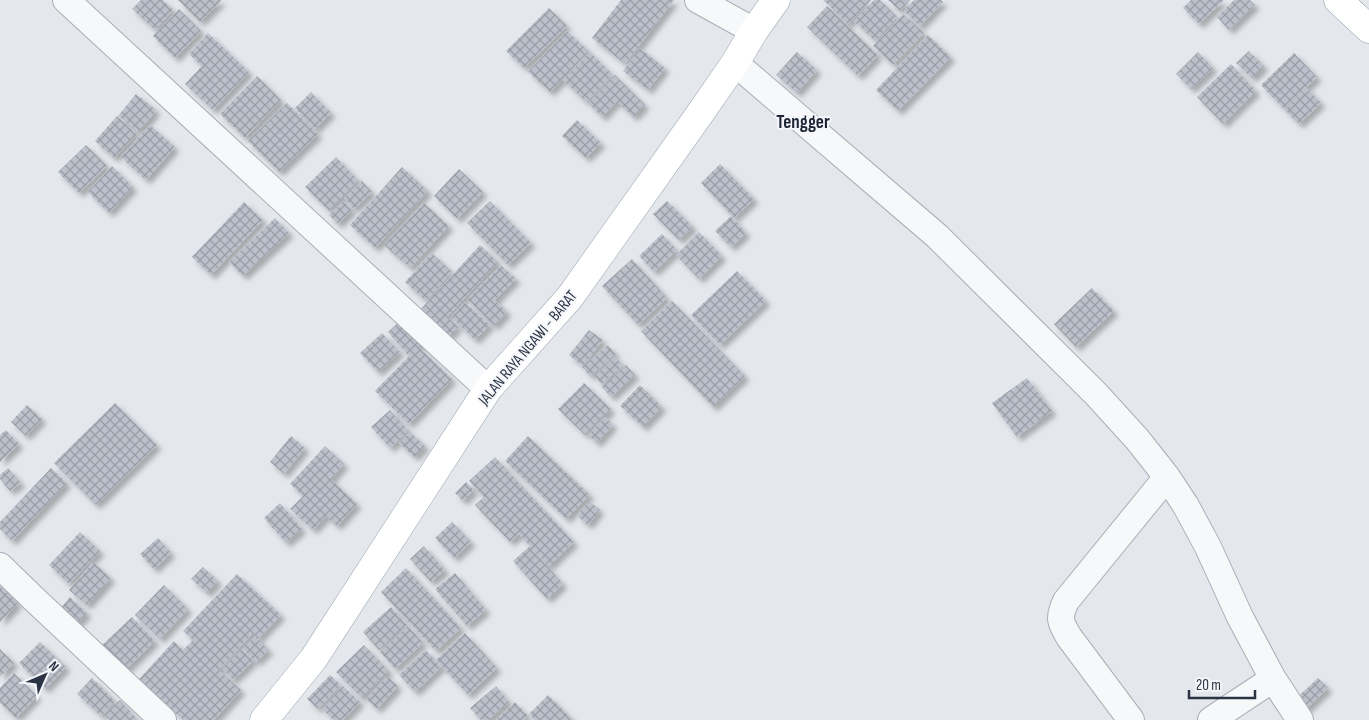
<svg xmlns="http://www.w3.org/2000/svg" width="1369" height="720" viewBox="0 0 1369 720" font-family="'Sofia Sans Condensed',sans-serif">
<style>
.building{fill:url(#building-cross-hatch);filter:url(#shadow)}
.lines{fill:none;stroke-linecap:round;stroke-linejoin:round}
.minor-casing{stroke:#a9aeb7;stroke-width:28}
.major-casing{stroke:#a3abb8;stroke-width:29}
.highway-casing{stroke:#8b94a3;stroke-width:29}
.minor{stroke:#f7f8fa;stroke-width:26}
.major{stroke:#fff;stroke-width:28}
.highway{stroke:#fff;stroke-width:28}
.labels{text-anchor:middle;stroke-width:4;stroke-linejoin:round;paint-order:stroke}
.street-label{font-size:16px;fill:#2b3445;stroke:#f4f6f9}
.quarter-label{font-size:19px;font-weight:bold;fill:#1d2536;stroke:#f4f6f9}
</style>
<defs>
<pattern id="building-cross-hatch" width="8" height="8" patternUnits="userSpaceOnUse" patternTransform="scale(1.25)"><rect width="8" height="8" fill="#bbc0ca"/><path d="M0 0l8 8M0 8l8-8" fill="none" stroke="#989da6"/></pattern>
<filter id="shadow"><feDropShadow dx="4.5" dy="4.5" stdDeviation="2.5" flood-color="#0004"/></filter>
</defs>
<rect width="100%" height="100%" fill="#e4e7ec"/>
<path class="building" d="M141,0H163L173,10L155,30L132,9Z
M178,0H220L221,1L200,22Z
M621,0H674L625,64L592,38Z
M823,0H871L848,24Z
M874,0H880L897,17L875,41L854,21Z
M888,0H910L900,11Z
M914,0H941L943,2L920,26L904,11Z
M1191,0H1224L1199,24L1183,8Z
M1234,0H1250L1255,5L1229,30L1217,17Z
M827,6L878,55L858,76L807,27Z
M549,8L567,26L524,68L506,51Z
M179,9L201,31L175,58L153,36Z
M903,14L924,33L893,65L873,46Z
M567,31L589,51L550,92L528,72Z
M208,33L249,72L213,110L185,84L202,66L189,54Z
M928,35L951,57L898,111L876,90Z
M640,48L665,68L648,90L623,71Z
M1249,51L1264,66L1252,78L1236,63Z
M590,52L613,75L586,102L563,80Z
M797,52L817,70L797,93L776,75Z
M1198,52L1213,68L1191,89L1176,74Z
M1294,53L1317,77L1284,109L1261,85Z
M1231,64L1256,91L1223,124L1197,97Z
M615,75L645,105L633,117L617,101L602,117L588,103Z
M257,76L281,100L245,138L220,114Z
M1307,88L1321,103L1299,124L1285,110Z
M311,92L331,113L315,129L295,108Z
M136,94L156,110L139,132L118,116Z
M287,103L318,134L279,172L248,141Z
M117,116L137,134L114,158L95,141Z
M577,120L601,143L586,158L562,136Z
M150,125L175,147L146,180L121,157Z
M86,145L107,166L79,193L58,172Z
M336,157L359,181L329,211L305,187Z
M720,164L754,199L734,218L701,183Z
M112,166L133,187L109,213L88,192Z
M402,167L428,191L375,248L350,225Z
M459,169L483,192L457,219L434,196Z
M362,181L372,192L354,209L344,198Z
M343,201L352,210L338,224L329,215Z
M490,201L531,243L508,265L467,223Z
M667,201L693,227L679,240L653,214Z
M244,202L263,220L211,275L192,257Z
M424,203L449,226L410,268L384,245Z
M731,216L746,233L731,247L715,231Z
M275,218L289,233L243,276L229,262Z
M699,232L722,256L699,279L676,255Z
M662,234L677,250L654,272L639,256Z
M480,245L498,262L447,317L458,327L448,337L420,310Z
M432,253L452,272L426,301L405,282Z
M632,259L667,298L638,325L602,286Z
M501,265L516,279L495,300L507,312L494,326L467,299Z
M737,271L766,301L720,345L691,315Z
M1092,288L1114,311L1076,347L1054,324Z
M672,301L745,376L713,407L641,331Z
M465,302L490,325L475,340L451,317Z
M402,319L423,342L418,346L452,379L409,424L375,391L409,356L388,332Z
M589,330L603,340L583,366L569,355Z
M382,333L400,352L378,372L360,353Z
M608,345L616,354L590,376L582,367Z
M615,357L623,365L602,384L594,376Z
M626,365L635,375L611,397L602,387Z
M1027,378L1052,411L1017,437L992,403Z
M584,383L611,409L585,435L558,409Z
M640,385L662,407L643,427L620,406Z
M115,403L157,445L96,505L54,463Z
M27,405L42,419L26,436L11,422Z
M390,410L409,431L390,448L371,427Z
M605,417L613,425L597,443L588,435Z
M6,430L19,444L0,462V435Z
M410,432L425,446L414,457L399,443Z
M291,436L305,448L284,474L270,462Z
M528,436L590,495L566,519L505,461Z
M325,446L344,464L331,479L357,504L337,526L326,516L313,530L290,509L303,496L290,484Z
M495,457L574,542L549,566L531,548L563,584L547,599L513,561L530,546L519,534L510,542L475,505L484,497L469,481Z
M8,468L21,483L10,491L0,479V475Z
M51,468L67,483L12,541L0,529V522Z
M466,482L474,490L463,501L455,493Z
M589,501L600,510L588,525L577,516Z
M280,503L302,529L286,543L264,518Z
M452,522L471,542L454,558L435,538Z
M80,532L100,551L69,584L49,565Z
M158,538L171,553L154,569L140,554Z
M424,546L445,570L431,582L410,559Z
M93,562L111,578L87,605L69,590Z
M203,567L218,581L207,593L191,579Z
M406,568L461,628L436,651L381,592Z
M455,573L486,610L467,626L435,589Z
M237,574L281,615L258,639L269,650L256,662L242,648L256,636L253,633L219,670L241,690L214,720H183L139,679L174,641L183,650L193,640L183,631Z
M164,585L188,609L160,639L135,615Z
M0,586L18,603L0,622Z
M70,597L87,613L76,625L60,609Z
M391,607L407,625L379,650L363,632Z
M132,617L155,641L123,672L100,647Z
M408,626L423,643L395,669L380,652Z
M465,633L497,668L468,695L436,660Z
M40,642L66,667L45,689L19,663Z
M364,645L389,671L362,698L336,672Z
M0,649L14,663L0,677Z
M242,649L253,661L233,680L222,668Z
M426,650L441,667L415,692L399,675Z
M14,673L37,696L16,718L0,703V688Z
M330,675L341,685L318,709L307,699Z
M387,676L398,686L377,709L366,699Z
M92,678L115,701L101,716L77,694Z
M1318,678L1328,688L1302,713L1292,702Z
M343,686L360,702L343,720H334L322,709Z
M496,686L509,702L488,720H481L470,708Z
M548,695L571,718L570,720H535L529,714Z
M120,700L138,720H110L104,714Z
M515,702L528,716L523,720H496Z"/>
<g class="lines">
<g class="minor-casing">
<path id="minor" d="M66,0L488,389
M698,0L754,31
M735,63L937,236L1096,394L1137,439L1167,477L1186,506L1208,547L1240,617L1273,679L1300,720
M0,566L34,599L163,720
M1131,720L1069,637C1060,622 1058,618 1066,601L1167,477
M1211,720L1273,679"/>
</g>
<g class="major-casing">
<path id="major" d="M264,720L314,658L488,389L570,297L699,115L735,63L754,31L776,0"/>
</g>
<g class="highway-casing">
<path id="highway" d="M1338,0L1369,29"/>
</g>
<use href="#minor" class="minor"/>
<use href="#major" class="major"/>
<use href="#highway" class="highway"/>
</g>
<g class="labels">
<g class="street-label">
<text transform="translate(527 347) rotate(-50)" y="6">JALAN RAYA NGAWI - BARAT</text>
</g>
<g class="quarter-label">
<text x="803" y="128">Tengger</text>
</g>
</g>
<g transform="translate(45 675) rotate(45)" stroke="#f4f6f9" stroke-width="4" paint-order="stroke">
<path d="M0-4L9 19L0 12L-9 19Z" fill="#2b3445"/>
<text y="-8" font-size="14" font-weight="bold" text-anchor="middle" fill="#2b3445">N</text>
</g>
<path d="M1189 690v8h66v-8" fill="none" stroke="#2b3445" stroke-width="2.5"/>
<text x="1196" y="690" font-size="15" fill="#2b3445" stroke="#f4f6f9" stroke-width="4" paint-order="stroke">20 m</text>
</svg>
